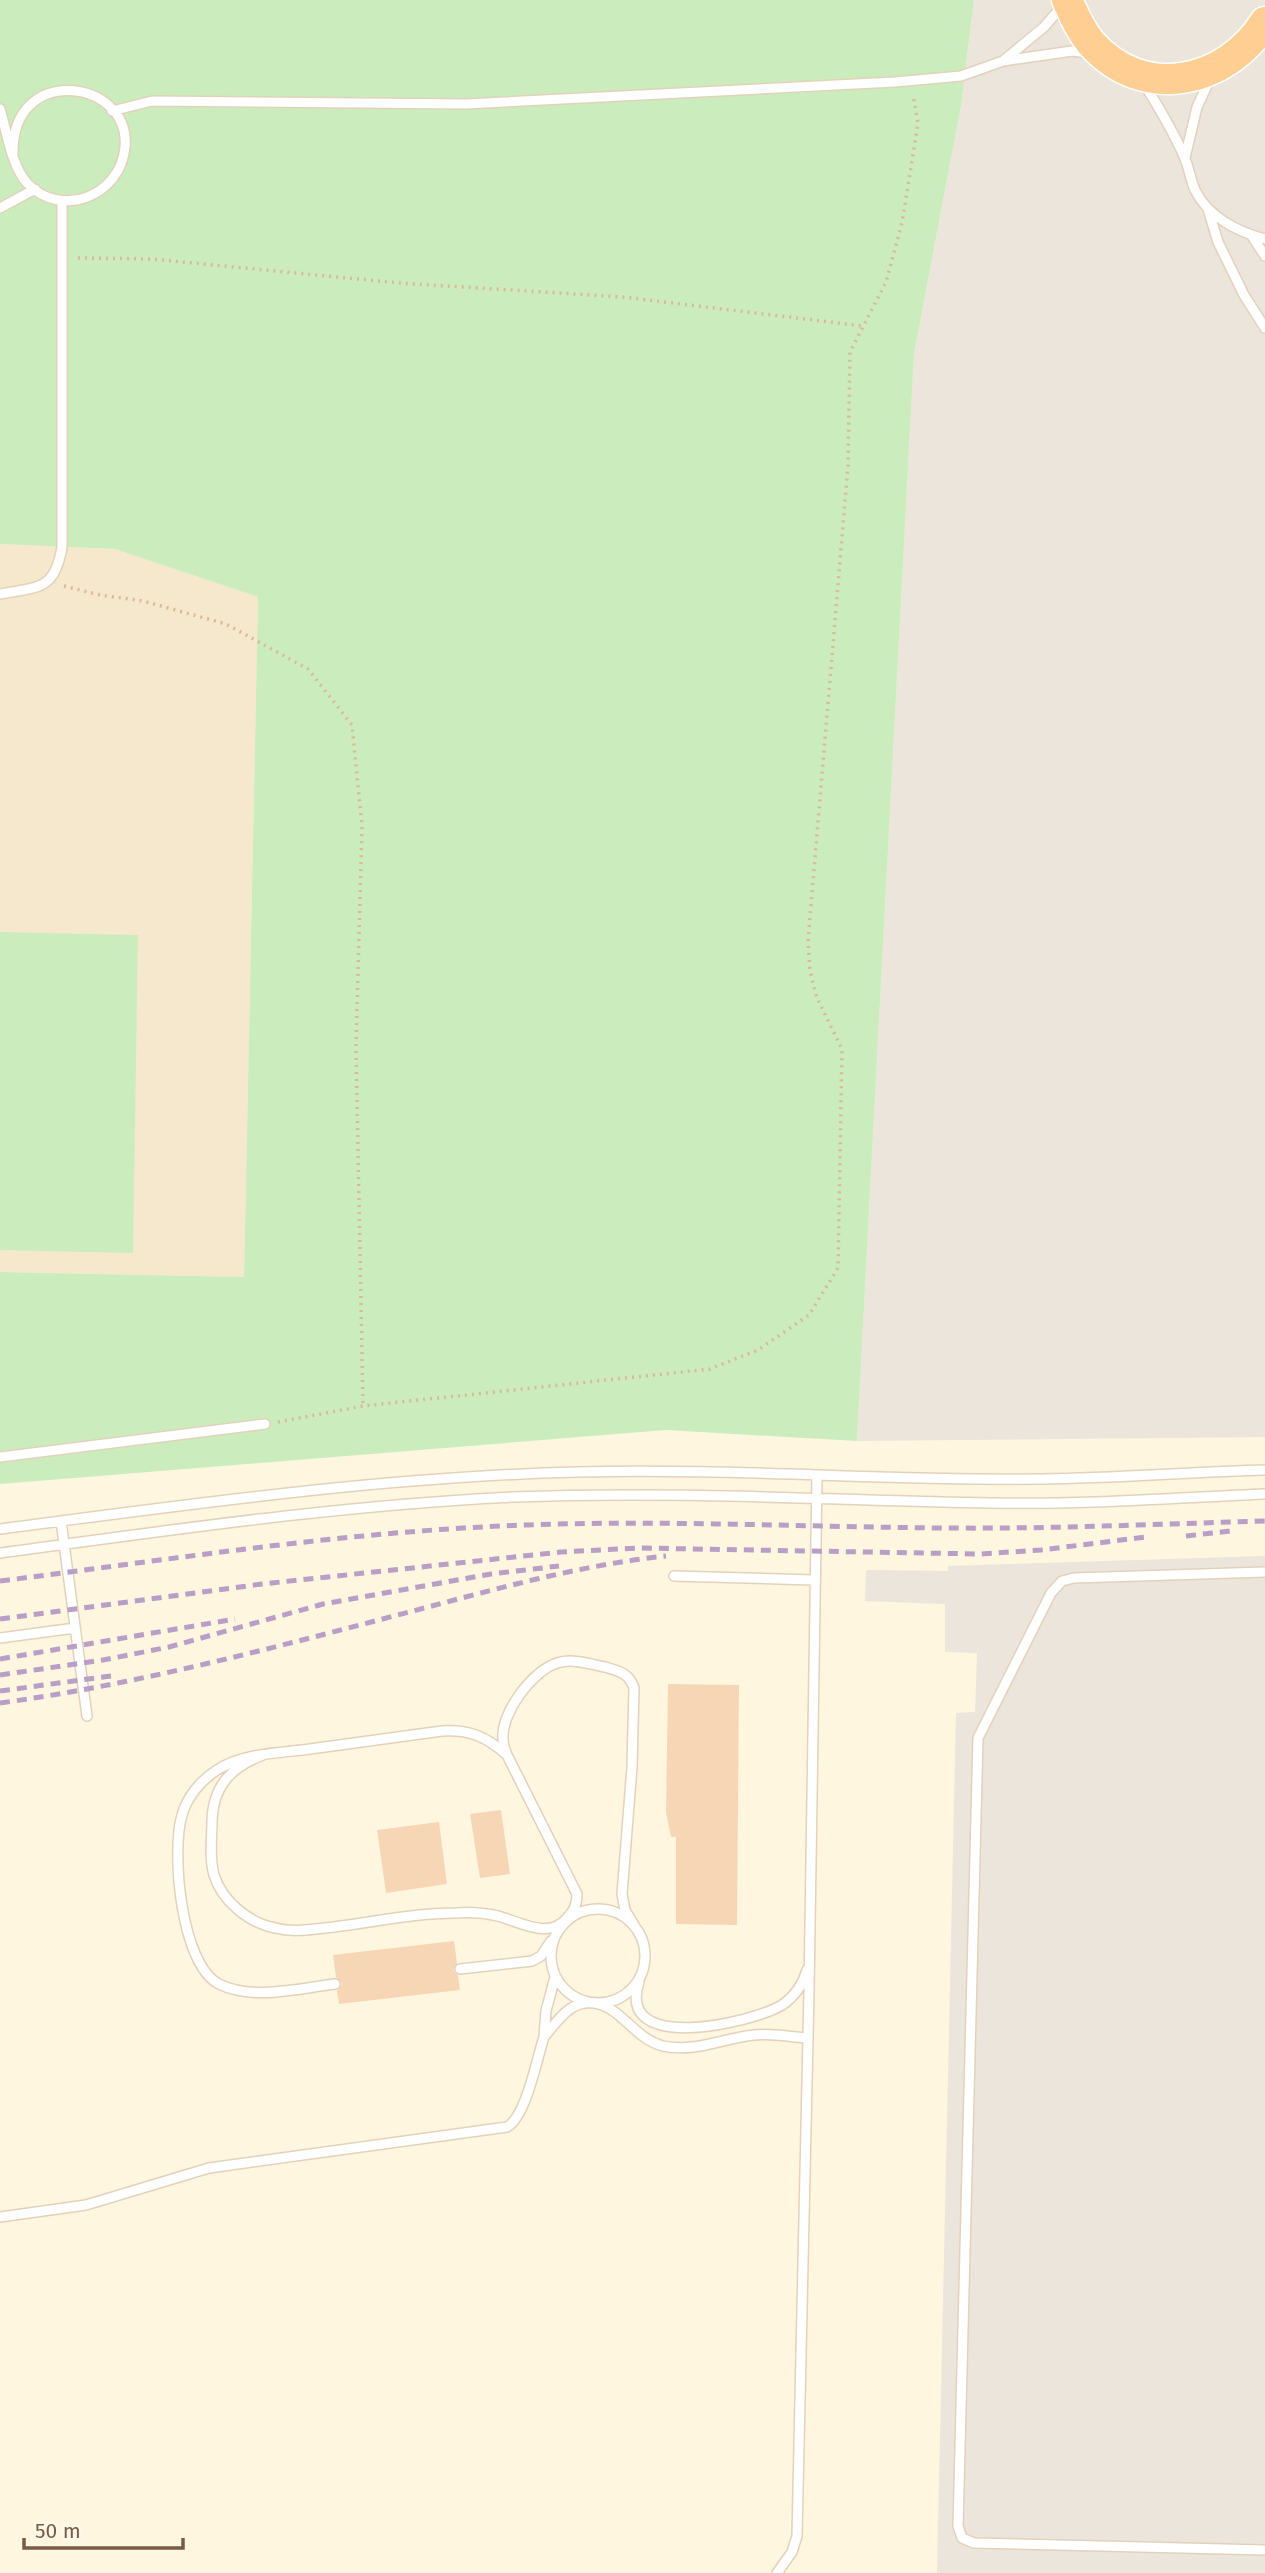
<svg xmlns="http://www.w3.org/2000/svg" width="1265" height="2573" viewBox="0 0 1265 2573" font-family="'Fira Sans',sans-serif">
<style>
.residential{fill:#f6e8cd}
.industrial{fill:#ece5dc}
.green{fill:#cbedbd}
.building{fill:#f6d6b5}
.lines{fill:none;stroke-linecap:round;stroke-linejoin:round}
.service-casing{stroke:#e3d2bb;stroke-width:12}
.trunk-casing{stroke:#fff;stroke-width:33}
.path{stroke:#dbb998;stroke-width:3.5;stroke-dasharray:2 5;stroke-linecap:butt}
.service{stroke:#fff;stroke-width:9}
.trunk{stroke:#fece93;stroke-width:30}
.rail{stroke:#b99ec8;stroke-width:5;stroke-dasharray:10 7;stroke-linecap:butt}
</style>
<rect width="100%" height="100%" fill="#fef6df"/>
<path class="residential" d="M0,544L115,549L258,597L244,1277L0,1272Z"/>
<path class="industrial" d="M974,0H1265V1437L857,1441L914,354L961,106Z
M1265,1556V2573H937L956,1713L975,1712L977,1653L945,1652V1604L865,1601L866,1570L948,1571V1566Z"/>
<path class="green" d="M0,0H974L961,106L914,354L857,1441L666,1430L0,1484V1272L244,1277L258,597L115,549L0,544Z
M0,932L138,935L133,1253L0,1250Z"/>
<path class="building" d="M668,1684L739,1685L737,1925L676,1924V1837H671L666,1812Z
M501,1810L510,1874L480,1878L470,1814Z
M439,1822L447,1884L386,1893L377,1830Z
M454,1941L457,1963L453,1970L458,1976L460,1990L339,2004L337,1991L342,1984L336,1977L333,1955Z"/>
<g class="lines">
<g class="service-casing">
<path id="service" d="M1003,61L1044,27L1064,4
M1143,82C1158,106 1172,129 1183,154C1189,166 1190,179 1195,190C1208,217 1238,232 1265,239
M0,109C7,132 11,165 27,183C62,220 121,195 125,147C131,79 11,62 13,154
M112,111L152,101L466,104L895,82L961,76L1003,61L1072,51L1088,53
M1185,158L1197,107L1211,77
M0,208L35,189
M1208,209L1218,242L1244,295L1265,328
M1252,236L1265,256
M0,594C39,587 55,590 62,547V201
M0,1457L265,1424
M61,1521L87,1716
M0,1529C192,1504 383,1477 577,1472C732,1468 887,1481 1042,1479C1116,1478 1191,1472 1265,1470
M0,1553C171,1530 341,1505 513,1497C672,1491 832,1500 991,1503C1082,1505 1174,1498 1265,1494
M1265,1572L1074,1578L1062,1581L1051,1593L978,1738L958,2526L962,2538L974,2543L1265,2550
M674,1576L814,1580
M0,1638L75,1628
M263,1755C231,1767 213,1786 212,1821C212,1838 209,1858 214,1875C222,1901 249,1923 275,1928C295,1933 314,1929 334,1927C374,1922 415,1913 456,1913C469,1912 485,1913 498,1916C520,1922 549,1940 567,1918C574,1911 577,1905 577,1894L507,1755C487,1737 469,1729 442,1731C398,1737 354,1743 310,1749C280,1753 243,1753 217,1770C201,1780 187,1797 182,1815C171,1852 181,1965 219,1984C253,2001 300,1988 335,1984
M507,1755C505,1750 503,1744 503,1739C501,1713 532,1671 557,1663C573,1658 590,1664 605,1667C619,1671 629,1673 634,1688L632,1767L622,1894L625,1910L634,1925
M551 1956a47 47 0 1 1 94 0a47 47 0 1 1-94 0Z
M460,1969L532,1961L541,1956L551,1941
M555,1977L546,2011L544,2037C555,2024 567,2005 585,2003C618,1999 631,2038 663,2046C694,2053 724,2038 754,2035C771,2033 791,2037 808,2038
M639,1982C615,2055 752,2023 782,2005C794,1997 803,1984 807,1970
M0,2217L86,2205L209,2168L507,2127C526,2117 537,2058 544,2037
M777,2573L792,2552L797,2536L809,1991L817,1475"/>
</g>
<g class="trunk-casing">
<path id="trunk" d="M1067,0C1074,15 1080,30 1091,43C1143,102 1226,84 1265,22"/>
</g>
<path class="path" d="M78,258L152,259L399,283L623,297L863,326
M64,586L100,595L143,601L226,624L308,669L352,725L362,826L356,1047L363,1406
M278,1422L363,1406L710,1369L758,1350L809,1315L838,1268L842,1049L817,998L810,971L808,941L848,466L850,352L886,282L902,223L918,123L913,95"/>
<use href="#service" class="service"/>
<use href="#trunk" class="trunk"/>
<path class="rail" d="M1186,1536L1230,1531
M0,1581C175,1559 349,1531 526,1525C666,1520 806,1527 946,1528C1053,1529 1159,1524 1265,1521
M0,1619L262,1584L561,1552L638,1548L980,1554L1041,1550L1146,1537
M0,1659L235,1619
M0,1675L103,1660L169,1647L323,1604L491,1574L559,1566
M0,1691L118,1675
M0,1703C140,1684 276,1647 413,1611C496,1589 580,1565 666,1556"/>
</g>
<path d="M24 2538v10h159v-10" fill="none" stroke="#775c45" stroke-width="3.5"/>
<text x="35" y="2538" font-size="21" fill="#775c45" stroke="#fff8e8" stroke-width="5" paint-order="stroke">50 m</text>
</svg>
